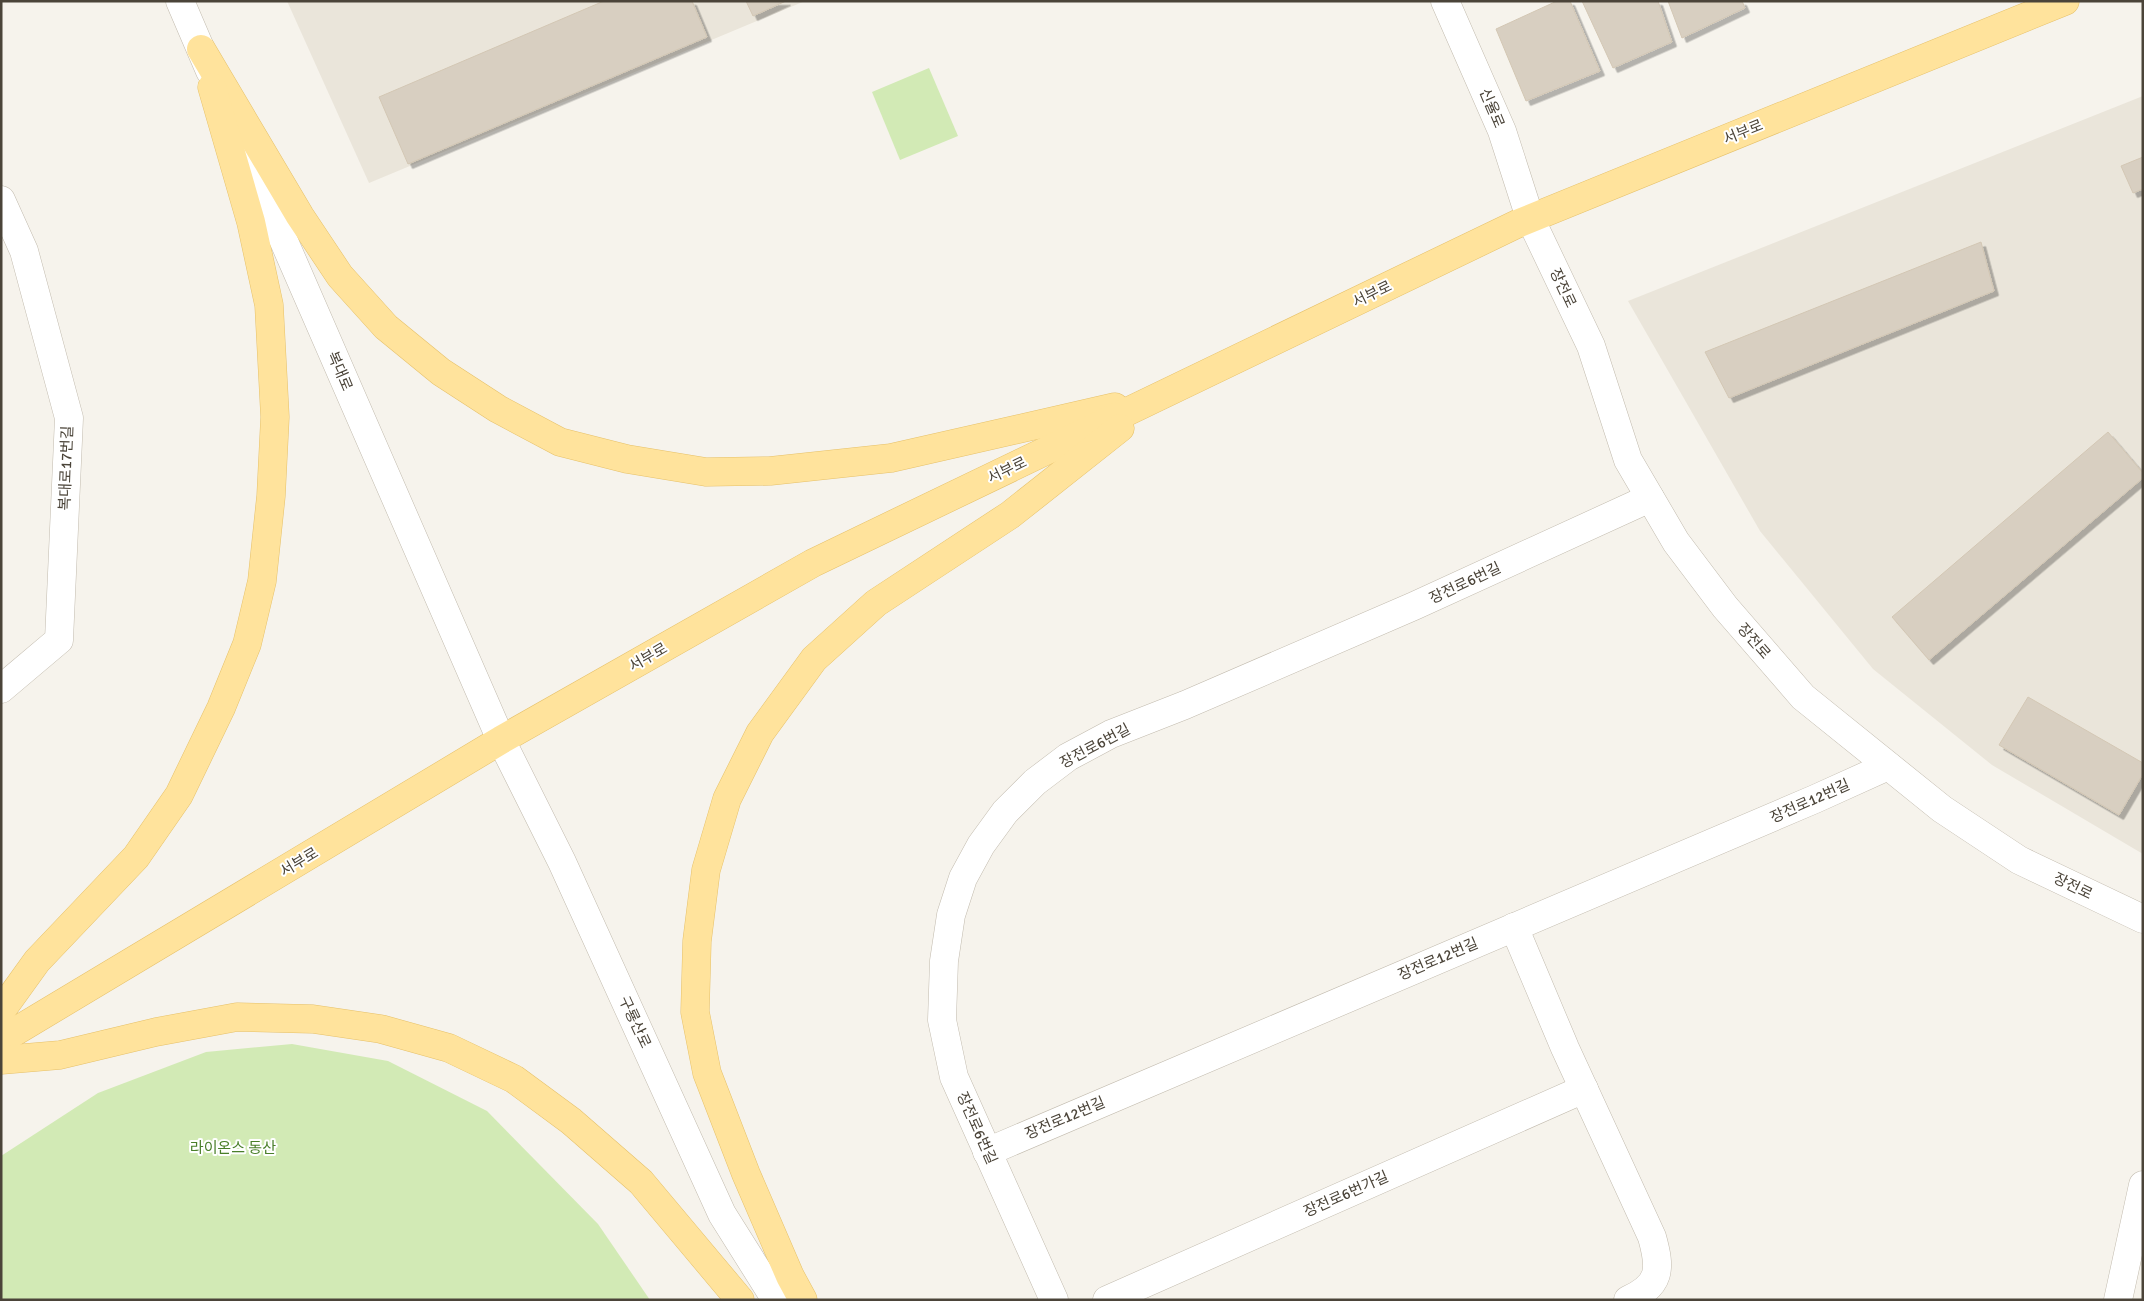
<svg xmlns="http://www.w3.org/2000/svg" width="2144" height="1301" viewBox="0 0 2144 1301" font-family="Signika,'Noto Sans KR',sans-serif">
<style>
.residential{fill:#eae5da}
.green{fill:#d2eab5}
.building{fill:#d8cfc1;stroke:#d3c7b4;filter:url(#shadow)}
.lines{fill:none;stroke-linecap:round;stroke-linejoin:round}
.minor-casing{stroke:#c2bbae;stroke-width:29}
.major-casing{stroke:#e6c16a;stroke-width:29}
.minor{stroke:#fff;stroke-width:28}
.major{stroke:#ffe39c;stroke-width:28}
.labels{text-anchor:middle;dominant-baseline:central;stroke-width:4;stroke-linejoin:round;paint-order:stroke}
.street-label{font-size:15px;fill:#4b4439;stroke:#fff}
.park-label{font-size:15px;fill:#4a7f2a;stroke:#fff}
</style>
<defs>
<filter id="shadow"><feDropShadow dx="4.5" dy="4.5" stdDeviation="0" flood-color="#0004"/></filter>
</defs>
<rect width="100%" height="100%" fill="#f6f3ec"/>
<g class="residential">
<polygon points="287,1 805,1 369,183"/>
<polygon points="2143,96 2143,854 1992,765 1873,669 1760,531 1628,301"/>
</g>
<g class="green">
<polygon points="929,68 958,136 900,160 872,92"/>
<polygon points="292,1044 388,1061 487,1111 598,1224 650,1300 1,1300 1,1156 98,1093 206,1052"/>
</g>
<g class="building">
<polygon points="604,1 692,1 707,37 408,164 379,97"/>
<polygon points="746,1 786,1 753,16"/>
<polygon points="1557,1 1570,1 1600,71 1526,101 1496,29"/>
<polygon points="1582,1 1658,1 1672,42 1613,68"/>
<polygon points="1668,1 1742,1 1745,8 1682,38"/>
<polygon points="2143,157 2143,189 2133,193 2121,166"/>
<polygon points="1981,242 1994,291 1729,398 1705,352"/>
<polygon points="2108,432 2143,473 2143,478 1929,660 1892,617"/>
<polygon points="2028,697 2143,763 2143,774 2119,815 1999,745"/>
</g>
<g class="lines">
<defs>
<g id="minor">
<polyline points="180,1 210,71"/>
<polyline points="1445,1 1502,131 1530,218 1591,346 1628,460 1676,542 1725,607 1803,697 1942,809 2019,860 2143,919"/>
<polyline points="229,115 501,740 562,862 722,1214 776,1300"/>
<polyline points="1,200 24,251 69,418 59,640 1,689"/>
<path d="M1514 927 1565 1048 1652 1237C1661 1269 1661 1285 1628 1300"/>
<polyline points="987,1152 1815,799 1888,766"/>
<polyline points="1054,1300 954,1077 942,1020 944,961 951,915 963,878 981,845 1005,812 1035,782 1068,757 1111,734 1185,705 1414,606 1650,498"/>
<polyline points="1107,1300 1584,1089"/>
<polyline points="2118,1300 2143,1185"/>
</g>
<g id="major">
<polyline points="201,49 300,216 340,276 386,327 441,372 498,409 560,442 627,459 706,472 770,471 891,458 1115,407"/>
<polyline points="1,1011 37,961 136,857 179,795 221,708 247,644 262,581 271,496 275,417 269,305 251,222 212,87"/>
<polyline points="1,1040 501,740 813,563 1517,224 2065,1"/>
<polyline points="1,1060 60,1055 156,1032 237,1017 313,1019 381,1029 449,1048 514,1079 571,1121 641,1182 740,1300"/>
<polyline points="803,1300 790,1276 746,1174 707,1073 695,1012 697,941 706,870 727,799 760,733 814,659 876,603 1010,515 1120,428"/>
</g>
</defs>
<use href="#minor" class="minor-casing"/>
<use href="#major" class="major-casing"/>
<use href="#minor" class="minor"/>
<use href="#major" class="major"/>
</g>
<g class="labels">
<g class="street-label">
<text transform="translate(1492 108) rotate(67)">신율로</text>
<text transform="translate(1743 132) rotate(-22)">서부로</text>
<text transform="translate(1563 288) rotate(65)">장전로</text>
<text transform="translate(1372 294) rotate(-26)">서부로</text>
<text transform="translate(340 371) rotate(67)">복대로</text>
<text transform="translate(66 468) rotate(-88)">복대로17번길</text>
<text transform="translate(1007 470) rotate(-26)">서부로</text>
<text transform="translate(1465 583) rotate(-25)">장전로6번길</text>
<text transform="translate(1754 641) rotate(49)">장전로</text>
<text transform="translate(648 657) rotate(-30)">서부로</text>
<text transform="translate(1095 746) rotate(-28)">장전로6번길</text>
<text transform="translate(1810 801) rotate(-24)">장전로12번길</text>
<text transform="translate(299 862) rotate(-31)">서부로</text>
<text transform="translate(2073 886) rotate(26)">장전로</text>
<text transform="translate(1438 959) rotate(-23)">장전로12번길</text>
<text transform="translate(635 1022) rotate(65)">구룡산로</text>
<text transform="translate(1065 1118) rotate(-23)">장전로12번길</text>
<text transform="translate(977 1128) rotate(66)">장전로6번길</text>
<text transform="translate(1346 1194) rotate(-24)">장전로6번가길</text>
</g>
<g class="park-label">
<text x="233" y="1148">라이온스 동산</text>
</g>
</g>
<rect width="2144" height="1301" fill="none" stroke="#4b4439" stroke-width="5"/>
</svg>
